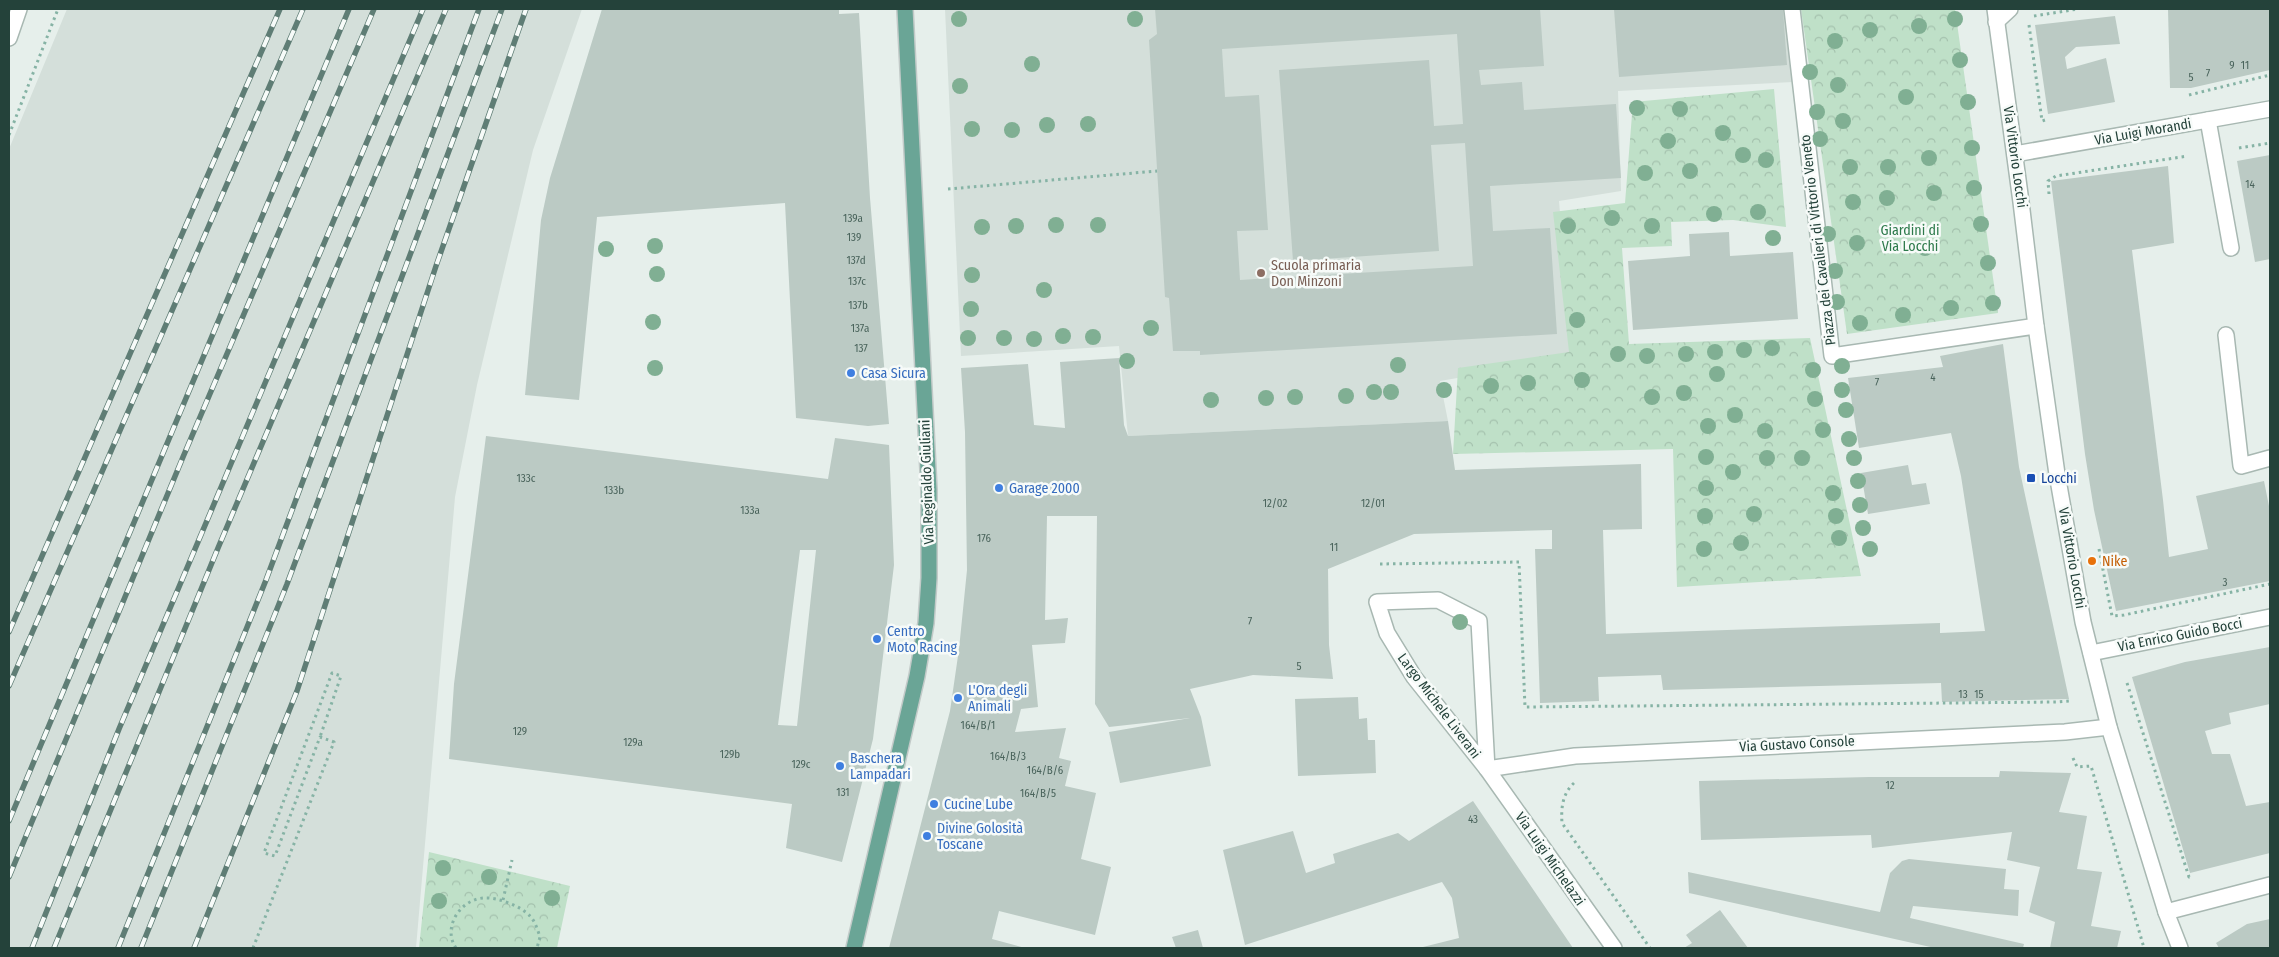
<svg xmlns="http://www.w3.org/2000/svg" width="2279" height="957" viewBox="0 0 2279 957" font-family="'Fira Sans Condensed',sans-serif">
<style>
.built{fill:#d4dfda}
.forest{fill:url(#forest-crowns)}
.building{fill:#bbcac4;fill-rule:evenodd}
.lines{fill:none;stroke-linecap:round;stroke-linejoin:round}
.minor-casing{stroke:#a8b8b2;stroke-width:18}
.major-casing{stroke:#c2cac8;stroke-width:18}
.path{stroke:#86b3a5;stroke-width:3;stroke-dasharray:2.5 4;stroke-linecap:butt}
.minor{stroke:#fff;stroke-width:15}
.major{stroke:#6aa596;stroke-width:15}
.rail-casing{stroke:#5f7d75;stroke-width:5.5}
.rail{stroke:#f7fbf9;stroke-width:4;stroke-dasharray:11;stroke-linecap:butt}
.tree{fill:#80af93}
.education-dot{fill:#8d6e63;stroke:#f7fbf9;stroke-width:2}
.shop-dot{fill:#3f7fe0;stroke:#f7fbf9;stroke-width:2}
.transit-dot{fill:#1a4fb4;stroke:#f7fbf9;stroke-width:2}
.food-dot{fill:#e8710a;stroke:#f7fbf9;stroke-width:2}
.labels{text-anchor:middle;dominant-baseline:central;stroke-width:5;stroke-linejoin:round;paint-order:stroke}
.number-label{font-size:11px;fill:#4a645c}
.street-label{font-size:14px;fill:#24423a;stroke:#f7fbf9}
.park-label{font-size:14px;fill:#2d7a4b;stroke:#f7fbf9}
.education-label{font-size:14px;fill:#785e54;stroke:#f7fbf9;text-anchor:start}
.shop-label{font-size:14px;fill:#366cbe;stroke:#f7fbf9;text-anchor:start}
.transit-label{font-size:14px;fill:#164399;stroke:#f7fbf9;text-anchor:start}
.food-label{font-size:14px;fill:#c56008;stroke:#f7fbf9;text-anchor:start}
</style>
<defs>
<pattern id="forest-crowns" width="20" height="18" patternUnits="userSpaceOnUse" patternTransform="scale(1.25)"><rect width="20" height="18" fill="#bfe0c8"/><path d="M2 6a3 3 0 1 1 6 0M12 15a3 3 0 1 1 6 0" fill="none" stroke="#a4c1ad"/></pattern>
</defs>
<rect width="100%" height="100%" fill="#e6efeb"/>
<g class="built">
<polygon points="67,9 582,9 533,150 477,385 455,497 416,948 9,948 9,149"/>
<polygon points="945,9 1787,9 1793,82 1618,91 1621,191 1559,201 1572,358 1440,381 1448,421 1128,436 1119,346 961,356"/>
</g>
<g class="forest">
<polygon points="1801,9 1955,9 1998,313 1847,334"/>
<polygon points="1774,89 1786,227 1733,220 1671,222 1672,246 1622,248 1629,344 1810,338 1861,576 1677,587 1673,449 1453,454 1458,368 1569,352 1553,212 1625,203 1633,102"/>
<polygon points="429,852 570,886 557,948 419,948"/>
</g>
<g class="building">
<polygon points="602,9 839,9 839,14 859,13 870,198 889,424 868,426 796,418 785,203 597,217 579,400 525,395 541,220 550,178"/>
<path d="M1155 9H1540L1544 66 1479 70 1481 85 1522 82 1524 110 1616 104 1621 178 1490 186 1493 231 1550 228 1557 334 1200 355V351H1173L1169 298 1165 297 1149 40 1157 34ZM1457 34 1463 124 1434 126 1429 60 1279 70 1293 261 1439 251 1431 145 1465 143 1473 266 1240 280 1237 231 1268 230 1259 95 1225 97 1222 49Z"/>
<polygon points="1614,9 1783,9 1787,65 1619,77"/>
<polygon points="2168,9 2270,9 2270,70 2191,88 2170,88"/>
<polygon points="2115,16 2120,44 2076,47 2065,57 2067,69 2106,58 2115,102 2048,114 2035,25"/>
<polygon points="2270,155 2270,259 2255,262 2237,161"/>
<polygon points="2168,166 2174,243 2132,250 2163,500 2169,557 2208,549 2196,496 2264,481 2270,511 2270,581 2116,611 2094,510 2085,454 2051,181"/>
<polygon points="1729,232 1730,256 1793,252 1798,319 1633,330 1628,261 1690,256 1689,234"/>
<polygon points="2003,344 2019,467 2069,699 1942,702 1941,683 1663,690 1661,675 1598,677 1599,701 1540,703 1535,549 1552,549 1552,530 1414,534 1328,569 1329,645 1333,679 1253,675 1190,689 1201,717 1211,766 1120,783 1109,732 1190,718 1109,727 1095,704 1097,516 1047,516 1045,620 1068,618 1065,643 1032,645 1038,707 1021,709 1015,732 1066,728 1059,758 1071,761 1065,786 1096,793 1081,859 1111,867 1095,935 999,911 992,939 1025,948 889,948 950,711 959,649 967,570 965,432 961,368 1028,364 1034,425 1065,428 1060,362 1119,358 1124,425 1128,436 1448,421 1455,470 1641,464 1642,529 1603,530 1606,634 1940,623 1940,633 1985,631 1961,476 1951,433 1859,448 1848,378 1943,367 1940,356"/>
<path d="M486 436 828 479 835 438 889 445 894 565 873 739 842 862 786 848 792 804 449 759 454 684ZM800 550H816L797 726 778 725Z"/>
<polygon points="1908,465 1912,485 1926,483 1930,504 1868,514 1861,473"/>
<polygon points="2270,647 2270,704 2229,713 2231,724 2205,731 2212,754 2230,754 2246,806 2270,802 2270,853 2190,873 2132,677 2185,662"/>
<polygon points="1358,697 1359,719 1367,718 1368,740 1375,740 1376,773 1298,776 1295,699"/>
<polygon points="2000,771 2071,773 2059,812 2087,816 2077,869 2102,872 2091,926 2121,931 2117,948 2050,948 2055,922 2029,912 2040,867 2007,860 2012,832 1872,848 1871,835 1701,840 1699,781 1869,777 1999,777"/>
<polygon points="1473,801 1573,948 1419,948 1459,938 1452,898 1442,882 1245,945 1223,850 1293,831 1306,873 1335,863 1333,854 1398,833 1409,841"/>
<polygon points="1909,859 2006,869 2004,889 2019,890 2018,916 1913,906 1910,918 2024,944 2023,948 1935,948 1689,893 1688,872 1880,912 1890,873 1902,861"/>
<polygon points="1720,910 1748,948 1684,948 1692,943 1686,935"/>
<polygon points="2270,919 2270,948 2219,948 2216,943 2247,924"/>
<polygon points="1198,930 1203,948 1176,948 1172,937"/>
</g>
<g class="lines">
<defs>
<g id="minor">
<polyline points="1792,9 1832,356 2036,326"/>
<polyline points="1995,9 2021,202 2036,326 2057,474 2083,622 2109,727 2166,912 2180,948"/>
<polyline points="1996,22 2010,9"/>
<polyline points="9,38 19,9"/>
<polyline points="2208,120 2231,248"/>
<polyline points="2015,154 2270,109"/>
<polyline points="2226,335 2241,466 2270,458"/>
<polyline points="2091,653 2270,617"/>
<polyline points="1487,769 1479,621 1438,600 1377,602 1387,633 1414,677 1487,769 1614,948"/>
<polyline points="1487,769 1575,756 2065,732 2109,727"/>
<polyline points="2166,912 2270,885"/>
</g>
<polyline id="major" points="854,948 917,676 926,623 929,578 929,490 905,9"/>
</defs>
<use href="#minor" class="minor-casing"/>
<use href="#major" class="major-casing"/>
<g class="path">
<polyline points="2034,16 2078,9"/>
<polyline points="2029,25 2042,121 2045,120"/>
<polyline points="2189,95 2270,75"/>
<polyline points="9,135 58,9"/>
<polyline points="2239,148 2270,143"/>
<polyline points="948,189 1157,171"/>
<polyline points="2049,194 2048,181 2056,176 2188,156"/>
<polyline points="2099,549 2112,616 2124,615 2270,584"/>
<polyline points="1380,564 1519,562 1525,707 2056,702 2070,701"/>
<polyline points="2127,683 2189,877 2191,876"/>
<polyline points="2073,758 2077,767 2091,766 2144,948"/>
<path d="M1574 783C1562 794 1561 809 1562 823L1650 948"/>
<polyline points="503,900 512,860"/>
<polyline points="253,948 334,742 320,737 275,856 264,853 332,673 341,676 320,737"/>
<path d="M456 948C442 928 460 899 484 898 497 897 521 906 530 916 535 921 538 931 540 937L537 948"/>
</g>
<use href="#minor" class="minor"/>
<use href="#major" class="major"/>
<defs>
<g id="rail">
<polyline points="9,632 280,9"/>
<polyline points="9,686 303,9"/>
<polyline points="9,821 349,9"/>
<polyline points="9,877 183,457 374,9"/>
<polyline points="32,948 119,729 423,9"/>
<polyline points="54,948 218,548 446,9"/>
<polyline points="118,948 266,580 479,9"/>
<polyline points="141,948 287,584 502,9"/>
<polyline points="194,948 297,691 436,266 526,9"/>
</g>
</defs>
<use href="#rail" class="rail-casing"/>
<use href="#rail" class="rail"/>
</g>
<g class="tree">
<circle cx="959" cy="19" r="8"/>
<circle cx="1135" cy="19" r="8"/>
<circle cx="1955" cy="19" r="8"/>
<circle cx="1919" cy="26" r="8"/>
<circle cx="1870" cy="30" r="8"/>
<circle cx="1835" cy="41" r="8"/>
<circle cx="1960" cy="60" r="8"/>
<circle cx="1032" cy="64" r="8"/>
<circle cx="1810" cy="72" r="8"/>
<circle cx="1838" cy="85" r="8"/>
<circle cx="960" cy="86" r="8"/>
<circle cx="1906" cy="97" r="8"/>
<circle cx="1968" cy="102" r="8"/>
<circle cx="1637" cy="108" r="8"/>
<circle cx="1680" cy="109" r="8"/>
<circle cx="1817" cy="112" r="8"/>
<circle cx="1843" cy="121" r="8"/>
<circle cx="1088" cy="124" r="8"/>
<circle cx="1047" cy="125" r="8"/>
<circle cx="972" cy="129" r="8"/>
<circle cx="1012" cy="130" r="8"/>
<circle cx="1723" cy="133" r="8"/>
<circle cx="1820" cy="139" r="8"/>
<circle cx="1668" cy="141" r="8"/>
<circle cx="1972" cy="148" r="8"/>
<circle cx="1743" cy="155" r="8"/>
<circle cx="1929" cy="158" r="8"/>
<circle cx="1766" cy="160" r="8"/>
<circle cx="1850" cy="167" r="8"/>
<circle cx="1888" cy="167" r="8"/>
<circle cx="1690" cy="171" r="8"/>
<circle cx="1645" cy="173" r="8"/>
<circle cx="1974" cy="188" r="8"/>
<circle cx="1934" cy="193" r="8"/>
<circle cx="1887" cy="198" r="8"/>
<circle cx="1853" cy="202" r="8"/>
<circle cx="1758" cy="212" r="8"/>
<circle cx="1714" cy="214" r="8"/>
<circle cx="1612" cy="218" r="8"/>
<circle cx="1981" cy="224" r="8"/>
<circle cx="1056" cy="225" r="8"/>
<circle cx="1098" cy="225" r="8"/>
<circle cx="1016" cy="226" r="8"/>
<circle cx="1568" cy="226" r="8"/>
<circle cx="1652" cy="226" r="8"/>
<circle cx="982" cy="227" r="8"/>
<circle cx="1828" cy="234" r="8"/>
<circle cx="1773" cy="238" r="8"/>
<circle cx="1857" cy="243" r="8"/>
<circle cx="655" cy="246" r="8"/>
<circle cx="1925" cy="248" r="8"/>
<circle cx="606" cy="249" r="8"/>
<circle cx="1988" cy="263" r="8"/>
<circle cx="1835" cy="271" r="8"/>
<circle cx="657" cy="274" r="8"/>
<circle cx="972" cy="275" r="8"/>
<circle cx="1044" cy="290" r="8"/>
<circle cx="1837" cy="302" r="8"/>
<circle cx="1993" cy="303" r="8"/>
<circle cx="1951" cy="308" r="8"/>
<circle cx="971" cy="309" r="8"/>
<circle cx="1903" cy="315" r="8"/>
<circle cx="1577" cy="320" r="8"/>
<circle cx="653" cy="322" r="8"/>
<circle cx="1860" cy="323" r="8"/>
<circle cx="1151" cy="328" r="8"/>
<circle cx="1063" cy="336" r="8"/>
<circle cx="1093" cy="337" r="8"/>
<circle cx="968" cy="338" r="8"/>
<circle cx="1004" cy="338" r="8"/>
<circle cx="1034" cy="339" r="8"/>
<circle cx="1772" cy="348" r="8"/>
<circle cx="1744" cy="350" r="8"/>
<circle cx="1715" cy="352" r="8"/>
<circle cx="1618" cy="354" r="8"/>
<circle cx="1686" cy="354" r="8"/>
<circle cx="1647" cy="356" r="8"/>
<circle cx="1127" cy="361" r="8"/>
<circle cx="1398" cy="365" r="8"/>
<circle cx="1842" cy="366" r="8"/>
<circle cx="655" cy="368" r="8"/>
<circle cx="1813" cy="370" r="8"/>
<circle cx="1717" cy="374" r="8"/>
<circle cx="1582" cy="380" r="8"/>
<circle cx="1528" cy="383" r="8"/>
<circle cx="1491" cy="386" r="8"/>
<circle cx="1444" cy="390" r="8"/>
<circle cx="1842" cy="390" r="8"/>
<circle cx="1374" cy="392" r="8"/>
<circle cx="1391" cy="392" r="8"/>
<circle cx="1684" cy="393" r="8"/>
<circle cx="1346" cy="396" r="8"/>
<circle cx="1295" cy="397" r="8"/>
<circle cx="1652" cy="397" r="8"/>
<circle cx="1266" cy="398" r="8"/>
<circle cx="1815" cy="399" r="8"/>
<circle cx="1211" cy="400" r="8"/>
<circle cx="1846" cy="410" r="8"/>
<circle cx="1735" cy="415" r="8"/>
<circle cx="1708" cy="426" r="8"/>
<circle cx="1823" cy="430" r="8"/>
<circle cx="1765" cy="431" r="8"/>
<circle cx="1849" cy="439" r="8"/>
<circle cx="1706" cy="457" r="8"/>
<circle cx="1767" cy="458" r="8"/>
<circle cx="1802" cy="458" r="8"/>
<circle cx="1854" cy="458" r="8"/>
<circle cx="1733" cy="472" r="8"/>
<circle cx="1858" cy="481" r="8"/>
<circle cx="1706" cy="488" r="8"/>
<circle cx="1833" cy="493" r="8"/>
<circle cx="1860" cy="505" r="8"/>
<circle cx="1754" cy="514" r="8"/>
<circle cx="1705" cy="516" r="8"/>
<circle cx="1836" cy="516" r="8"/>
<circle cx="1863" cy="528" r="8"/>
<circle cx="1839" cy="538" r="8"/>
<circle cx="1741" cy="543" r="8"/>
<circle cx="1704" cy="549" r="8"/>
<circle cx="1870" cy="549" r="8"/>
<circle cx="1460" cy="622" r="8"/>
<circle cx="443" cy="868" r="8"/>
<circle cx="489" cy="877" r="8"/>
<circle cx="552" cy="898" r="8"/>
<circle cx="439" cy="901" r="8"/>
</g>
<circle class="education-dot" cx="1261" cy="273" r="5"/>
<g class="shop-dot">
<circle cx="851" cy="373" r="5"/>
<circle cx="999" cy="488" r="5"/>
<circle cx="877" cy="639" r="5"/>
<circle cx="958" cy="698" r="5"/>
<circle cx="840" cy="766" r="5"/>
<circle cx="934" cy="804" r="5"/>
<circle cx="927" cy="836" r="5"/>
</g>
<rect class="transit-dot" x="2026" y="473" width="10" height="10" rx="2.5"/>
<circle class="food-dot" cx="2092" cy="561" r="5"/>
<g class="labels">
<g class="number-label">
<text x="2232" y="65">9</text>
<text x="2245" y="65">11</text>
<text x="2208" y="73">7</text>
<text x="2191" y="77">5</text>
<text x="2250" y="184">14</text>
<text x="853" y="218">139a</text>
<text x="854" y="237">139</text>
<text x="856" y="260">137d</text>
<text x="857" y="281">137c</text>
<text x="858" y="305">137b</text>
<text x="860" y="328">137a</text>
<text x="861" y="348">137</text>
<text x="1933" y="377">4</text>
<text x="1877" y="382">7</text>
<text x="526" y="478">133c</text>
<text x="614" y="490">133b</text>
<text x="1275" y="503">12/02</text>
<text x="1373" y="503">12/01</text>
<text x="750" y="510">133a</text>
<text x="984" y="538">176</text>
<text x="1334" y="547">11</text>
<text x="2225" y="582">3</text>
<text x="1250" y="621">7</text>
<text x="1299" y="666">5</text>
<text x="1963" y="694">13</text>
<text x="1979" y="694">15</text>
<text x="978" y="725">164/B/1</text>
<text x="520" y="731">129</text>
<text x="633" y="742">129a</text>
<text x="730" y="754">129b</text>
<text x="1008" y="756">164/B/3</text>
<text x="801" y="764">129c</text>
<text x="1045" y="770">164/B/6</text>
<text x="1890" y="785">12</text>
<text x="843" y="792">131</text>
<text x="1038" y="793">164/B/5</text>
<text x="1473" y="819">43</text>
</g>
<g class="street-label">
<text transform="translate(2143 132) rotate(-10)">Via Luigi Morandi</text>
<text transform="translate(2015 157) rotate(82)">Via Vittorio Locchi</text>
<text transform="translate(1818 240) rotate(-97)">Piazza dei Cavalieri di Vittorio Veneto</text>
<text transform="translate(927 482) rotate(-92)">Via Reginaldo Giuliani</text>
<text transform="translate(2072 558) rotate(80)">Via Vittorio Locchi</text>
<text transform="translate(2180 635) rotate(-11)">Via Enrico Guido Bocci</text>
<text transform="translate(1439 706) rotate(53)">Largo Michele Liverani</text>
<text transform="translate(1797 744) rotate(-3)">Via Gustavo Console</text>
<text transform="translate(1550 859) rotate(55)">Via Luigi Michelazzi</text>
</g>
<g class="park-label">
<text x="1910" y="230">Giardini di<tspan x="1910" dy="16">Via Locchi</tspan></text>
</g>
<g class="education-label">
<text x="1271" y="265">Scuola primaria<tspan x="1271" dy="16">Don Minzoni</tspan></text>
</g>
<g class="shop-label">
<text x="861" y="373">Casa Sicura</text>
<text x="1009" y="488">Garage 2000</text>
<text x="887" y="631">Centro<tspan x="887" dy="16">Moto Racing</tspan></text>
<text x="968" y="690">L'Ora degli<tspan x="968" dy="16">Animali</tspan></text>
<text x="850" y="758">Baschera<tspan x="850" dy="16">Lampadari</tspan></text>
<text x="944" y="804">Cucine Lube</text>
<text x="937" y="828">Divine Golosità<tspan x="937" dy="16">Toscane</tspan></text>
</g>
<g class="transit-label">
<text x="2041" y="478">Locchi</text>
</g>
<g class="food-label">
<text x="2102" y="561">Nike</text>
</g>
</g>
<rect width="2279" height="957" fill="none" stroke="#24423a" stroke-width="20"/>
</svg>
